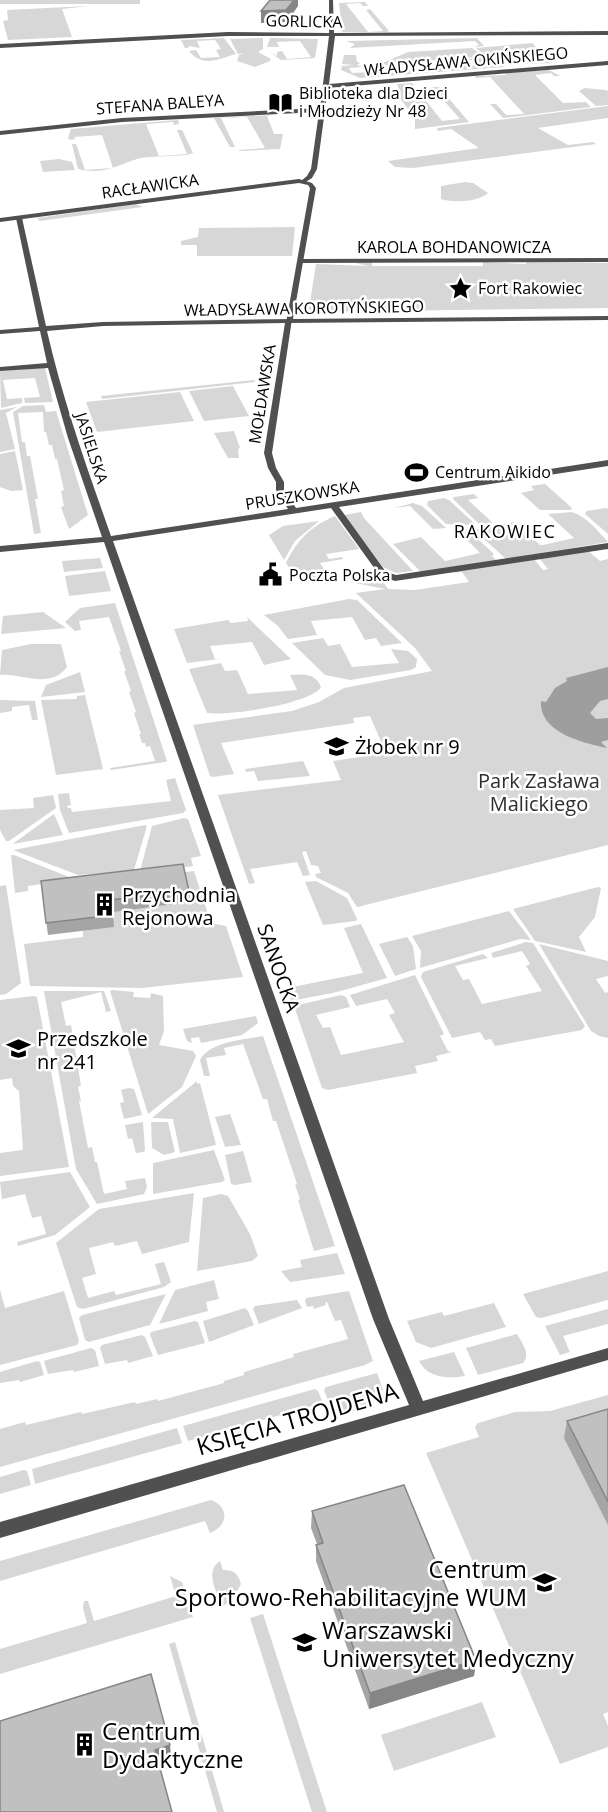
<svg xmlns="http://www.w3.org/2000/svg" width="608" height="1812" viewBox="0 0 608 1812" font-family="'Open Sans',sans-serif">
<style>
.green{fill:#d7d7d7}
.water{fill:#9e9e9e}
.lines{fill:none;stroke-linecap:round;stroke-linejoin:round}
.minor{fill:#505050;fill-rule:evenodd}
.tertiary{fill:#505050;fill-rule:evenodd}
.wall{fill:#a5a5a5}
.shaded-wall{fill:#868686}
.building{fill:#c0c0c0;stroke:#868686;stroke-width:1.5}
.labels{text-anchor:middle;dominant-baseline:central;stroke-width:5;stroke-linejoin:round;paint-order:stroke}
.far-street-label{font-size:16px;fill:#000;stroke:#fff}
.far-poi-label{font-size:16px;fill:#000;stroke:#fff;text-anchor:start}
.far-quarter-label{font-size:18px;letter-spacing:1.5px;fill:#000;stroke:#fff}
.poi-label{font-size:20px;fill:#000;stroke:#fff;text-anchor:start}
.park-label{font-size:20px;fill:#2e2e2e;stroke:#fff}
.street-label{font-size:20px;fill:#000;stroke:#fff}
.near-street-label{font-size:24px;fill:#000;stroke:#fff}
.near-poi-label{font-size:24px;fill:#000;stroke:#fff;text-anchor:start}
</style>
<rect width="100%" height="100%" fill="#fff"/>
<g class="green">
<rect x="0" y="0" width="140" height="4"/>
<polygon points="365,2 368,6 363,6 360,3 346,4 368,32 383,31 366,10 370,9 389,31 387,32 342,32 339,3"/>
<polygon points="88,6 62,9 72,37 8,40 3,21 8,20 7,10"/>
<path d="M224 38 236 54C218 59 203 68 189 51L196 50 201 58 220 57 216 50 221 49 215 40 197 41 200 48 189 46 188 48H185L181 40Z"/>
<polygon points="263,38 263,49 258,52 271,59 270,61 255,67 237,61 239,55 244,53 238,54 230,39"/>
<polygon points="270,38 318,39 315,58 281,60 270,52 277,56 277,52 282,51 287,59 311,57 300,41 277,42 279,47 267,47"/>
<polygon points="477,38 484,46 473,47 479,45 475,41 350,48 355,44 346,41"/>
<path d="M532 43 552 63 516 64 513 61C497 62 487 57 476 48Z"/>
<polygon points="472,48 483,56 452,60 455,62 441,63 440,60 421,61 424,64 410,64 410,62 406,62 408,64 394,64 401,62 390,63 393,65 378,65 408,52"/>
<path d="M344 55H356L357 62 360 63 357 65 362 67 349 68 352 73 481 65 477 60H463C477 57 494 55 504 67L360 78 341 70 342 66 354 65 342 64Z"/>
<polygon points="549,70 560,76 554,76 551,73 535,75 563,103 586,102 591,107 503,118 490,104 496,104 506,115 524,114 490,77 473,78 476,78 475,76 506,75 504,73"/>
<polygon points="412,83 442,121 460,119 432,87 439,87 469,122 415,129 415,118 398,96 393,96 393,90 387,89 385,85 388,85 392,89 399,89 397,84"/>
<polygon points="585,88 606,90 608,91 608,105 596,106 579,91"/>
<polygon points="608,106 608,118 538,128 568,145 593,142 596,144 413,168 395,167 388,161 479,148 451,129 438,131 437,128"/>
<polygon points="273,115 267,116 274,134 283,134 280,149 242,151 237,150 265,148 247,117 221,118 235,147 230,147 214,118"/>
<path d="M178 120 179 124 174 125 173 122 146 124 159 156 187 154 177 130H182L193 153 187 155C174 156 161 156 149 157 127 158 109 177 78 169L72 144H76L85 170 113 168 102 135 74 137 75 139 70 140 68 138 71 129Z"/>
<polygon points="59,159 72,162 75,170 43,172 40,161"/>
<path d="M465 182 473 183 488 193C478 202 454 203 441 199V186Z"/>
<polygon points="136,204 143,207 40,221 37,218"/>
<polygon points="295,227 292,256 197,256 197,245 181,245 181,241 198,237 199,228"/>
<polygon points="351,262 372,262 372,266 483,266 483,262 526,264 526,262 608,263 608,308 311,312 309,309 316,264 368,266"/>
<polygon points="41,368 45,368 53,402 25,403 24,398 40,397 35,378 3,380 7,399 22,398 22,403 1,408 0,371"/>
<polygon points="254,380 255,382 102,399 101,396"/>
<polygon points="233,386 249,416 204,421 189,391"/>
<polygon points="180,392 194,421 97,432 86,402"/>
<polygon points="44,405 46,412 56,411 88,515 69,529 61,507 64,506 61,491 64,490 57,459 55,459 52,445 49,445 46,432 44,432 43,412 18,413 22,442 25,442 27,456 30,456 38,499 35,499 41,533 34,534 13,412 23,406"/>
<polygon points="17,407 6,413 15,449 0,452 0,410"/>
<polygon points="234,431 240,448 238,449 239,458 228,458 214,433"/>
<polygon points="15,451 23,490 11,491 0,487 0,454"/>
<polygon points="545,484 572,508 571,510 540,510 521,493 534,490 531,486"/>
<polygon points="474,494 478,498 468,500 493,523 479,524 453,499 454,497"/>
<polygon points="444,498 449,500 474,523 470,525 446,524 427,505 428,501"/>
<polygon points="413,503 422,506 446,528 433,529 410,506 394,508"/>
<polygon points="606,508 608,509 608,534 585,514 587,511"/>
<polygon points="361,512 364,518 413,571 396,573 383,567 344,515"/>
<path d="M572 512C587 517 598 531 608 542L506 559 474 530 514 522 540 545H543L574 538 548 514Z"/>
<path d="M335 516 359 549 326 554 329 559 342 557 343 559 320 563 328 575 322 576 323 579 295 577 286 563C298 539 310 527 335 516Z"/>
<polygon points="319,521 295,541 284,560 269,535 283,526"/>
<polygon points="461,528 468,530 494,554 492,556 496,560 421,572 393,544 421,537 445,561 480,553 456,529"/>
<polygon points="588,551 600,561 608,559 608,845 357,907 348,893 316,877 315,874 321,873 318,866 311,865 306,851 302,852 310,875 303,876 297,862 250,869 255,883 249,884 218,795 341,780 333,761 386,753 370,716 353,718 354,723 221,743 234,774 213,777 210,776 193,725 292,711 319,702 344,688 432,671 415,648 356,593 385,589 350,582 380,577 388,589 415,590 469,582 462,572 452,573 457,571 534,559 543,570 548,569 539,558"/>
<polygon points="100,558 103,568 64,572 62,561"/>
<polygon points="105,571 111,591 69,596 65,576"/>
<polygon points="349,599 357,600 402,643 381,646 376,638 365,640 352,617 311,621 317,635 288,639 278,626 264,615"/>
<polygon points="115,603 167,761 165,762 111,770 110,768 155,761 150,746 146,747 145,743 142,743 139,734 141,734 134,713 136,712 129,692 131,691 124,671 126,671 119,651 121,651 109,617 79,621 81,630 75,631 65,622 80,608"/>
<polygon points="43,612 66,628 1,634 3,616"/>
<polygon points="247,617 291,659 264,665 252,642 210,646 215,659 219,659 187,663 174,629 228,620 231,623 248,621"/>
<polygon points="323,638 328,646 340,644 352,667 399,663 391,649 408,651 417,659 416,667 411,670 350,680 325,675 292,643"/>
<path d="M31 644H61L67 667C49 690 23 673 0 675L2 650Z"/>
<path d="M221 663 225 671 237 670 248 694 297 690 290 675C303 674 316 673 321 687 311 704 228 716 207 713L189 669Z"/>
<polygon points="80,672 85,692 41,697 46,685"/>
<polygon points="85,695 103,769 56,775 41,700 77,699 77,696"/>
<polygon points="0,700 35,701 38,720 32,720 29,705 12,707 12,711 0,713"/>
<polygon points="303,761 310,776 258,781 254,771 246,772 245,769"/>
<polygon points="175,778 186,810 183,813 69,833 60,810 58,794 69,793 71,805 67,806 68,808 71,808 72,812 171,801 166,780"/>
<polygon points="53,795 56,808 9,841 6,841 0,830 0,810 34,808 33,798"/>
<polygon points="54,814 63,835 13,844 14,843"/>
<polygon points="184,818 188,819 201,856 191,858 193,866 143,873 140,871 152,826"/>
<polygon points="145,825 147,826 133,873 92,877 92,874 78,875 13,850"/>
<polygon points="11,855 14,855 74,879 28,886 28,891 15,893"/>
<polygon points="194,871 211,923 226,926 243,977 142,988 30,986 24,944 83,937 83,930 111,911 190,902 152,876"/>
<polygon points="316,881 347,898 357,919 356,921 323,925 305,882"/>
<polygon points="6,885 21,983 6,994 0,995 0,886"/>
<polygon points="598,887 601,888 595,917 579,937 586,952 535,941 513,909"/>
<polygon points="509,911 531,940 520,939 420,968 421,951 412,936"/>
<polygon points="361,924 387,978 337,992 291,1001 287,988 363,973 344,928"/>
<polygon points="407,937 413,946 416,969 395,976 379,944"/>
<polygon points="526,942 533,943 585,1026 582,1030 495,1046 491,1039 485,1040 480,1032 452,1038 421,977 423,972 483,954 488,958 455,966 463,980 469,979 482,1004 542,991 526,966 530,964 522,951 493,958 491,953"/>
<polygon points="539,944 608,961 608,976 596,979 605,993 608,992 608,1038 599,1036 591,1031"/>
<polygon points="415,975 444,1034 440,1036 448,1051 452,1052 436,1056 438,1061 415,1066 417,1073 328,1090 322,1088 294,1006 341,995 346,997 350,1007 316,1015 323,1028 330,1027 341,1055 404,1042 389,1015 395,1013 387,999 356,1006 350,995"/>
<polygon points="112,990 134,992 133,997 150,998 151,993 163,996 164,1031 159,1045 193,1051 196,1056 182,1087 148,1114 110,991"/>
<polygon points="44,991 104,991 111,1011 106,1012 101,992 61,1002 66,1026 71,1025 81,1086 78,1087 81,1101 79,1101 88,1148 92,1147 95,1162 97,1162 104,1194 127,1189 125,1181 145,1178 147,1187 144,1194 97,1204 76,1169"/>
<polygon points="34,996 37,997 69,1167 0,1176 0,1153 23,1150 19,1091 13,1086 12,1078 0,1080 0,1000"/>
<polygon points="256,1016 258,1023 242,1035 201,1043 199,1037 191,1038 192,1043 187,1041 183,1029"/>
<path d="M263 1036 335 1246 314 1251 298 1200 300 1199 295 1185 297 1184 276 1121H273L267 1099H263L243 1044 224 1048 226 1055 206 1058 210 1076H204L200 1060C210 1041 244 1040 263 1036Z"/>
<polygon points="197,1081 197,1084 200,1083 216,1145 180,1153 173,1119 152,1118"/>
<polygon points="129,1088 134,1089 142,1115 124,1119 120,1103 124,1102 121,1090"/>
<polygon points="230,1114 241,1145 225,1147 215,1117"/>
<polygon points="143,1122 145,1150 144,1152 136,1153 132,1138 128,1139 125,1125"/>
<polygon points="151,1122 168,1122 175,1152 164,1155 152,1148"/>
<polygon points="214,1150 225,1180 222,1182 153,1194 153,1163"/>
<polygon points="243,1151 252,1182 235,1185 231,1184 225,1155"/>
<polygon points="70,1172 90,1207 55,1235 18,1246 17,1242 46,1234 41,1216 32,1218 25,1194 2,1199 0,1182"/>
<polygon points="194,1193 189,1242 142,1254 137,1241 115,1246 113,1242 89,1248 96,1274 82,1278 88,1298 114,1291 116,1295 161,1284 155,1264 164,1262 171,1282 164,1287 83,1309 77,1307 56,1243 99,1209"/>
<polygon points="221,1194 228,1196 250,1234 258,1256 252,1261 197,1271 203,1198"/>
<polygon points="337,1253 345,1274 290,1282 281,1271 302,1267 300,1260"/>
<polygon points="608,1271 608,1300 541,1318 536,1317 523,1294"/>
<polygon points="214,1280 219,1299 206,1302 208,1311 159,1324 175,1290"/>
<polygon points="0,1290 5,1308 64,1291 79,1341 77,1345 0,1365"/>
<polygon points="349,1291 373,1361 365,1365 0,1467 0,1429 25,1422 26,1425 81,1412 82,1414 135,1402 136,1404 157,1399 158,1401 224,1383 224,1381 244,1375 244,1372 294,1357 293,1354 348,1339 341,1320 335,1321 327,1302 325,1303 326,1305 314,1309 313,1306 307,1307 305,1301 306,1298"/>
<polygon points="166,1294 150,1325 89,1342 85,1340 79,1318 82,1315"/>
<polygon points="297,1300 302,1308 259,1324 253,1309 255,1306"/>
<polygon points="494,1303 506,1327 431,1348 416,1342 407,1321 442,1312 444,1316"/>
<polygon points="245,1308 248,1311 254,1325 209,1342 203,1321"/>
<polygon points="608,1309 608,1324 563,1336 570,1352 560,1355 545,1326"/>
<polygon points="195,1321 198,1322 205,1343 158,1355 150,1335 151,1332"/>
<path d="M517 1334C522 1343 531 1354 523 1363L478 1375 466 1348Z"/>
<polygon points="142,1335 145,1337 153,1356 128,1363 127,1360 105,1364 100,1348 102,1345"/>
<polygon points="91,1348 95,1350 99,1366 74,1372 73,1370 48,1374 44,1361 47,1360"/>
<path d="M454 1352 465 1376C449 1379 427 1378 419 1361Z"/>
<polygon points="37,1361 40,1362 44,1375 20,1382 19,1380 0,1383 0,1372"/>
<path d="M377 1373 383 1390C373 1409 353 1411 334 1416L324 1390 326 1387Z"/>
<polygon points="315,1389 318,1391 323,1403 188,1441 183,1426"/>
<polygon points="608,1395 608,1712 603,1714 608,1726 608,1747 560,1764 426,1453 479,1437 475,1427 478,1423 515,1412 550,1411"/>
<polygon points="177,1428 182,1443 35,1484 32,1469"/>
<polygon points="24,1470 27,1471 31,1485 0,1494 0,1477"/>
<path d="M211 1500C230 1507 228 1526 210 1533L205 1521 0 1581V1561Z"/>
<path d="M220 1561 223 1570C234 1570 238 1573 241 1584L233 1598 222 1607C217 1592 204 1571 220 1561Z"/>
<polygon points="170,1576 182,1582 193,1617 0,1674 0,1649 87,1623 83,1608 84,1601 88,1601 94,1621 176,1596"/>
<polygon points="263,1614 327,1812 312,1812 250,1618"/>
<polygon points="175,1642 224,1812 217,1812 169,1644"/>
<polygon points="482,1702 496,1737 394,1771 381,1735"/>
</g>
<path class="water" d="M608 667V699L600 701 590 713 596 719 608 718V740L601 742 607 748C584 743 539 733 541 701L546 702 555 688 567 681 566 678Z"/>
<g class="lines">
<g class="minor">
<polygon points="329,0 333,0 334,33 608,31 608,35 335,36 329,84 608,61 608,65 328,88 317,169 312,178 304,183 301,181 307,176 311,169 319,112 122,122 0,135 0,131 122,118 320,108 329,36 228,36 0,48 0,44 228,32 329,33"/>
<path d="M19 216 22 218 46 326 103 322 292 319 272 453 276 468 284 482V490L296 508 608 460V466L339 507 386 572 396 575 608 543V549L395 581 380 576 331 508 113 541 389 1319 423 1401 608 1348V1360L0 1538V1522L409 1405 373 1319 104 542 0 552V546L102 537 68 438 48 368 0 371V367L47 363 40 331 0 334V330L39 327 16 218ZM285 323 264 453 268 468 276 482V490L288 509 111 536C87 468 63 401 47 331L103 326Z"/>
<polygon points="608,258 608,262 300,263 297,261 300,259"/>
</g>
<polygon class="tertiary" points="299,179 312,183 316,188 293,319 608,316 608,320 286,323 310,188 308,185 299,183 0,222 0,218"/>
</g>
<g class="wall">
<polygon points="41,881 189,891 190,902 113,912 114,927 48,935"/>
<polygon points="608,1409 608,1525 564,1438 567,1421"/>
<polygon points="312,1511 476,1660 474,1676 369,1709 316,1561 316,1545 317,1544 311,1528"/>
</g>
<g class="shaded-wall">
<polygon points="294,0 298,0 298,6 287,22 261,23 261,11"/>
<polygon points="476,1660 474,1676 369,1709 370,1693"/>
<polygon points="170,1745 171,1756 157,1761 155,1750"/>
</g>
<g class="building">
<polygon points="270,0 294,0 286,10 261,11"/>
<polygon points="183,864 189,891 110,900 113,915 46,923 41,881"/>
<polygon points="608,1409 608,1502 567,1421"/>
<polygon points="404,1485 476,1660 370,1693 316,1545 323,1543 312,1511"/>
<polygon points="151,1674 170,1745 155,1750 172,1812 0,1812 0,1721"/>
</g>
<defs>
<symbol id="library-bare" viewBox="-9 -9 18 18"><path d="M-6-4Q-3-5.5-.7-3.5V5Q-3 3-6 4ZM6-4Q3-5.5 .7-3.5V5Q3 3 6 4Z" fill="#000" stroke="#fff" stroke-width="2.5" paint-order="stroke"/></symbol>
<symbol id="sight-bare" viewBox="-9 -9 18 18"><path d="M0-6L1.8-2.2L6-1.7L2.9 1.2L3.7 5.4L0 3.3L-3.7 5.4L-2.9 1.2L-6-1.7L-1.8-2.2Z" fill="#000" stroke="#fff" stroke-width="2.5" paint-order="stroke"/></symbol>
<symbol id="stadium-bare" viewBox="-9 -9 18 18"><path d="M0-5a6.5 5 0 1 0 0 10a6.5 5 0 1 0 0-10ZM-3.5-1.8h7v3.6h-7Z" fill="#000" stroke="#fff" stroke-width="2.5" paint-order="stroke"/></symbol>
<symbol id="civic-bare" viewBox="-9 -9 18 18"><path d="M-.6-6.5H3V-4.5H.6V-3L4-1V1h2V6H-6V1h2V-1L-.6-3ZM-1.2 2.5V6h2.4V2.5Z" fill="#000" stroke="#fff" stroke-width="2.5" paint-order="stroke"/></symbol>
<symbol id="school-bare" viewBox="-9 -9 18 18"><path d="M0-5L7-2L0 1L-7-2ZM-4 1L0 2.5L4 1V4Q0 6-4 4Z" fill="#000" stroke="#fff" stroke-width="2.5" paint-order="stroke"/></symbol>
<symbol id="building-bare" viewBox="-9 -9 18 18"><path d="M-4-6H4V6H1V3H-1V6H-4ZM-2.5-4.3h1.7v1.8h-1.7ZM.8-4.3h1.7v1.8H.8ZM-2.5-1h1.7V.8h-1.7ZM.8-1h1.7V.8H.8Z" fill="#000" stroke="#fff" stroke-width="2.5" paint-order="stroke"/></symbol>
<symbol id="university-bare" viewBox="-9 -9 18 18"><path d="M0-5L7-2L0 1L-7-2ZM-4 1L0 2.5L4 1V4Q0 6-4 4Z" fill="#000" stroke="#fff" stroke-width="2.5" paint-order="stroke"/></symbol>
</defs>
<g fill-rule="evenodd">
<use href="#library-bare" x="264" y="86" width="33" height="33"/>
<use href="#sight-bare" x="444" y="272" width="33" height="33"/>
<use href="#stadium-bare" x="400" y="456" width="33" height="33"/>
<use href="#civic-bare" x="254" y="558" width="33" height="33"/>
<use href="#school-bare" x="320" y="730" width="33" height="33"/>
<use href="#building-bare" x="88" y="888" width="33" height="33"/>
<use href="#school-bare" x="2" y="1032" width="33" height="33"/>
<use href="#university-bare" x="528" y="1566" width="33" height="33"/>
<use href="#university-bare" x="288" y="1626" width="33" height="33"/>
<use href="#building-bare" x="68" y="1728" width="33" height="33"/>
</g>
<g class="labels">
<g class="far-street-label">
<text transform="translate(304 21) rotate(1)">GORLICKA</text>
<text transform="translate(466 61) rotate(-5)">WŁADYSŁAWA OKIŃSKIEGO</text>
<text transform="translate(160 104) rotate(-4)">STEFANA BALEYA</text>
<text transform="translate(150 186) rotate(-8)">RACŁAWICKA</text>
<text x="454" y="247">KAROLA BOHDANOWICZA</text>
<text transform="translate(304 308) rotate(-1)">WŁADYSŁAWA KOROTYŃSKIEGO</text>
<text transform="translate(262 394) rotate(-81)">MOŁDAWSKA</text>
<text transform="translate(92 448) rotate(72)">JASIELSKA</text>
<text transform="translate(302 495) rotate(-9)">PRUSZKOWSKA</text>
</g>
<g class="far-poi-label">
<text x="299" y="93">Biblioteka dla Dzieci<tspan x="299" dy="18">i Młodzieży Nr 48</tspan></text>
<text x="478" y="288">Fort Rakowiec</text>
<text x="435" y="472">Centrum Aikido</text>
<text x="289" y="575">Poczta Polska</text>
</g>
<g class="far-quarter-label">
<text x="505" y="531">RAKOWIEC</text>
</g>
<g class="poi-label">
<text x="355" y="746">Żłobek nr 9</text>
<text x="122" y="894">Przychodnia<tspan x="122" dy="23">Rejonowa</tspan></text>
<text x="37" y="1038">Przedszkole<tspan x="37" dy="23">nr 241</tspan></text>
</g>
<g class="park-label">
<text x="539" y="780">Park Zasława<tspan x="539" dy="23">Malickiego</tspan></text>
</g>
<g class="street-label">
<text transform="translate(279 968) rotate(71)">SANOCKA</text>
</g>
<g class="near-street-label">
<text transform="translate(297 1418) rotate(-16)">KSIĘCIA TROJDENA</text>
</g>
<g class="near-poi-label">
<text x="527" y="1568" text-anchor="end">Centrum<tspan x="527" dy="28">Sportowo-Rehabilitacyjne WUM</tspan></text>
<text x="322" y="1629">Warszawski<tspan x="322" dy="28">Uniwersytet Medyczny</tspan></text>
<text x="102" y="1730">Centrum<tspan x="102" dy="28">Dydaktyczne</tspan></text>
</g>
</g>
</svg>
